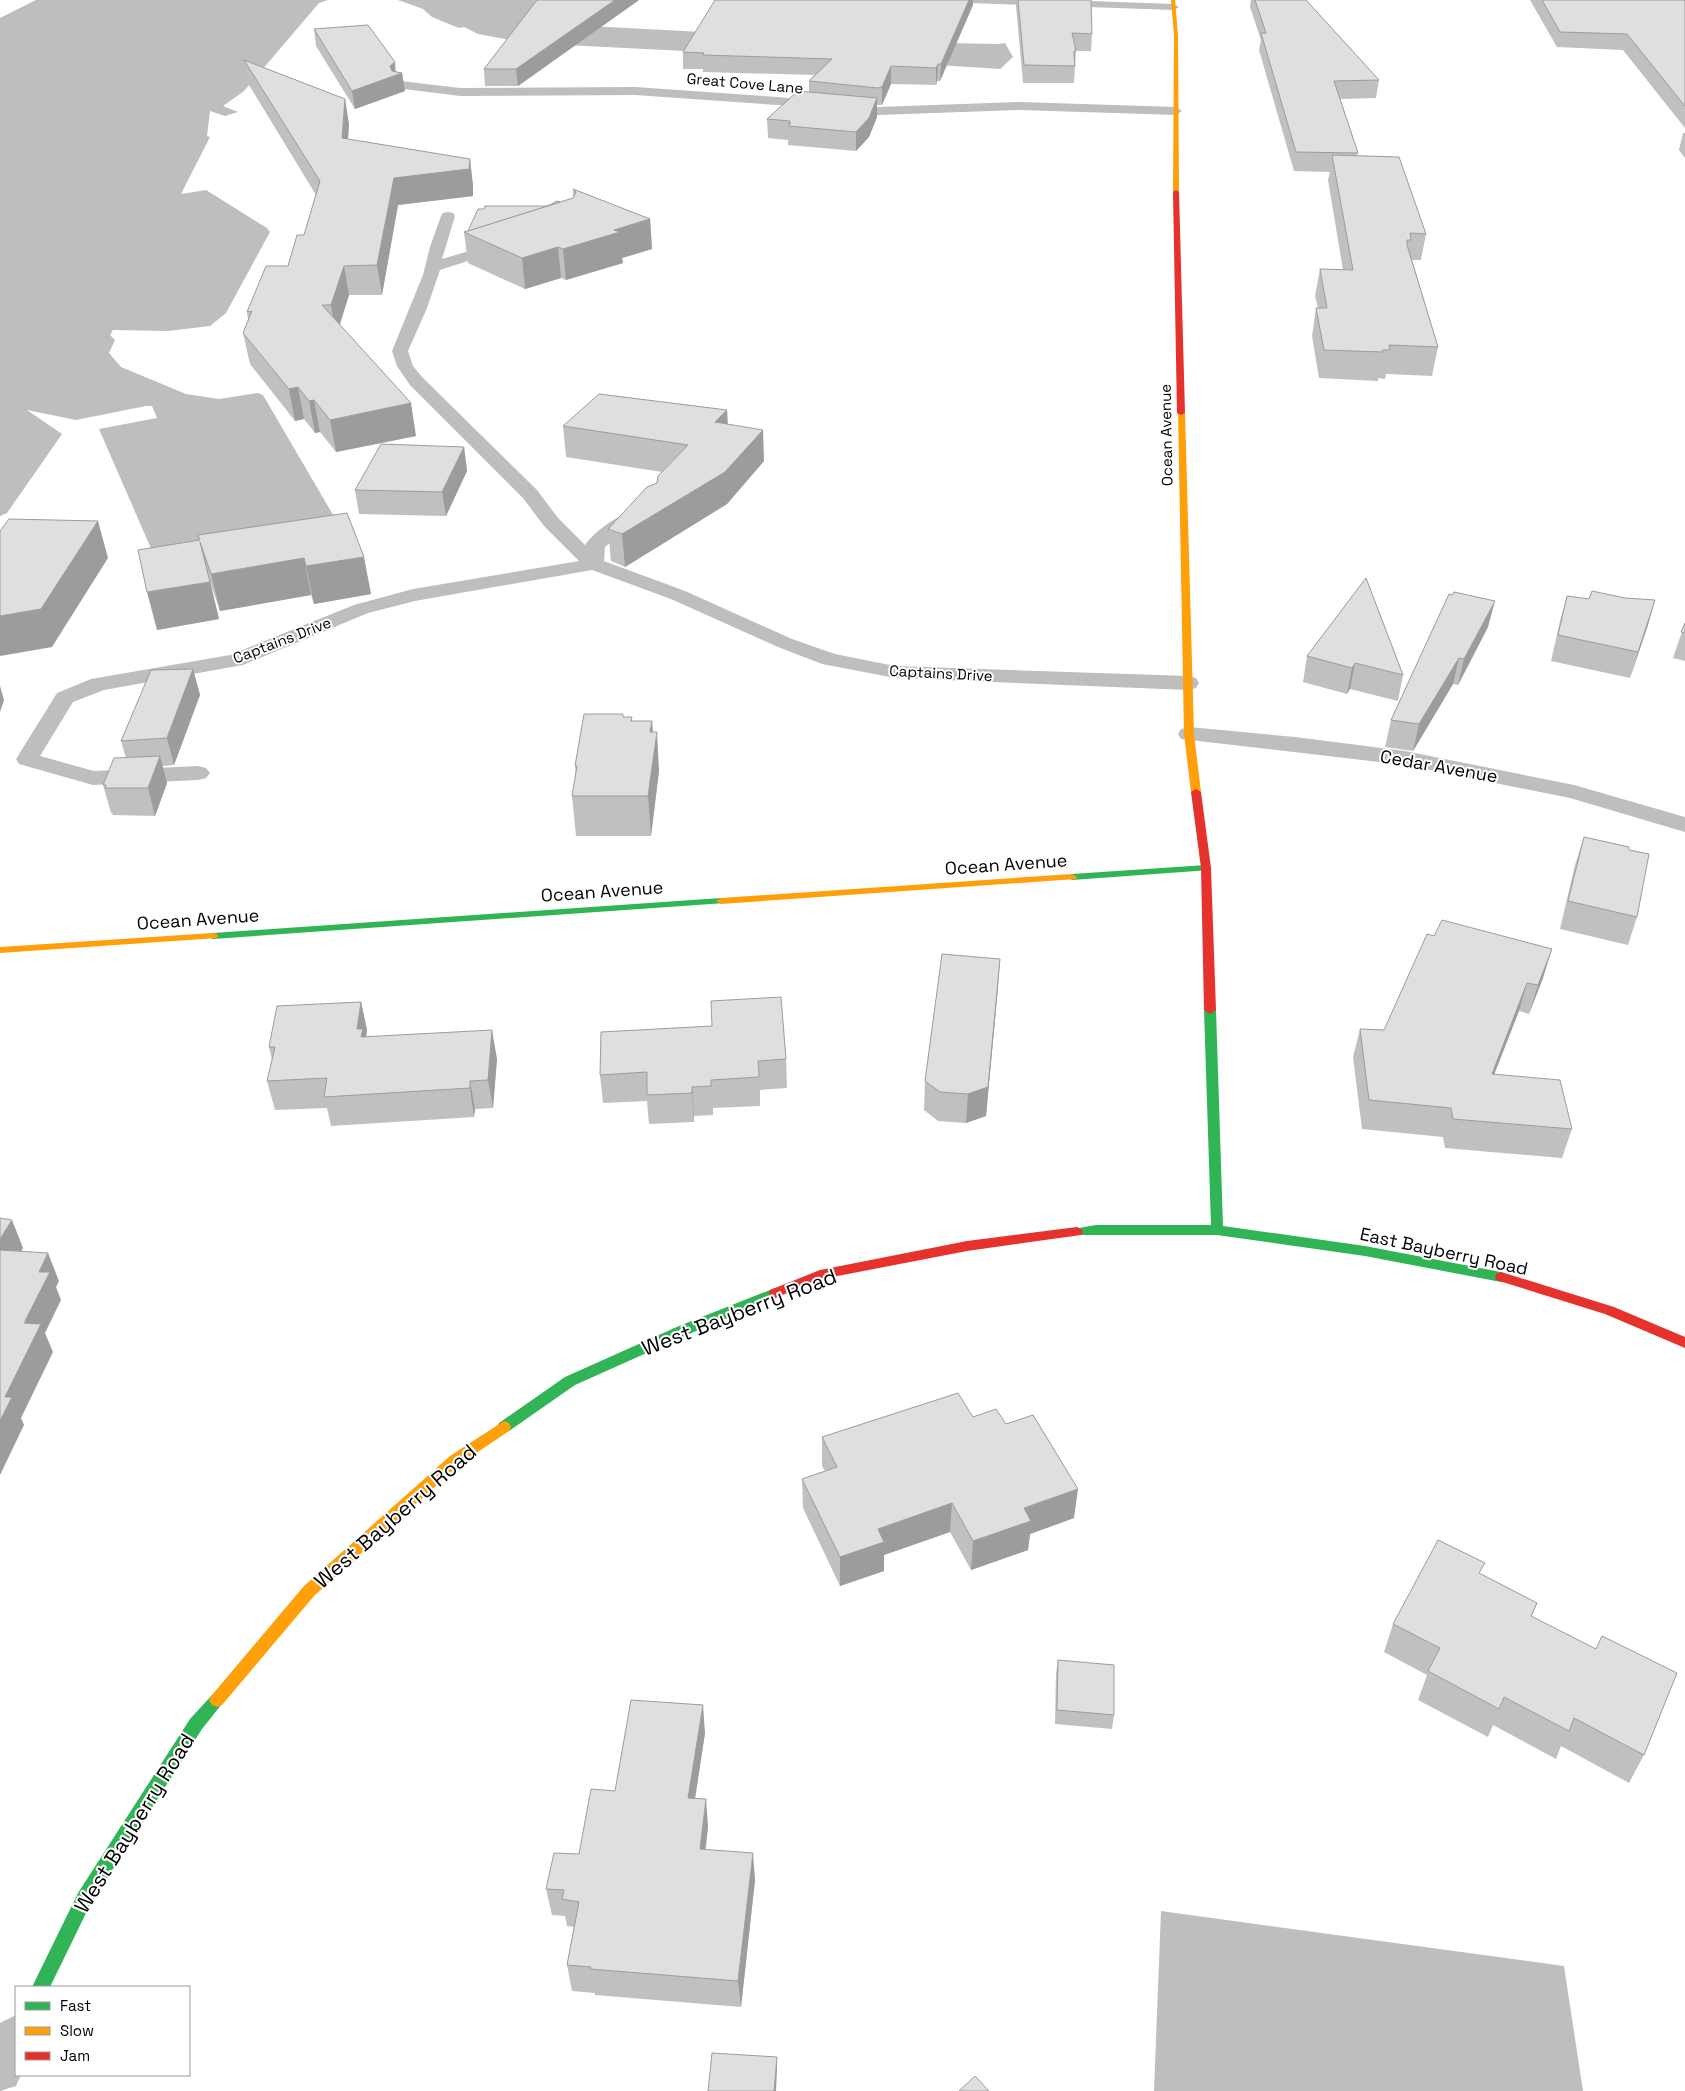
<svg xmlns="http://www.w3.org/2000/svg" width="1685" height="2091" viewBox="0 0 1685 2091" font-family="'Space Grotesk',sans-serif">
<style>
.water{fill:#bebebe}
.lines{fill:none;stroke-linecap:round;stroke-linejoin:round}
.street{fill:#bebebe;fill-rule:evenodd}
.fast{fill:#30b455;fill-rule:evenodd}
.slow{fill:#ff9f0a;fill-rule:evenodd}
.jam{fill:#e5322d;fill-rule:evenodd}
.wall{fill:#c0c0c0}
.shaded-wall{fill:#9c9c9c}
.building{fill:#dfdfdf;stroke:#9c9c9c}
.labels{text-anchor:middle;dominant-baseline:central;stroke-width:4;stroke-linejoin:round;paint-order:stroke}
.far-street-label{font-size:15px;fill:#000;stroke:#fff}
.street-label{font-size:18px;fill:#000;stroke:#fff}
.near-street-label{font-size:21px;fill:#000;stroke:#fff}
</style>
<rect width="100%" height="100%" fill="#fff"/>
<g class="water">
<polygon points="36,0 328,0 319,3 244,91 223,106 238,112 225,116 210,111 207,136 210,137 181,194 206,190 267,228 270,232 226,313 210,326 168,331 113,330 110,335 115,340 109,353 121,367 186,394 219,399 258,393 263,395 346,537 163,576 99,429 157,418 152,406 146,406 76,420 27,410 62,434 7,513 0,516 0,18"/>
<polygon points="398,0 544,0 551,24 889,42 998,44 1005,43 1013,57 1000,69 860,60 526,43 478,34 464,27 459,28 432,17 423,9"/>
<polygon points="1161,1911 1564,1966 1583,2091 1154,2091"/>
</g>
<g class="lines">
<g class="street">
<polygon points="964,0 1063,0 1174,4 1179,7 1174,10 969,3"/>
<polygon points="400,81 460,88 635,87 778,97 878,107 1019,102 1176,107 1182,111 1176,115 1019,110 878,115 778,105 635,95 460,96 396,88 394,85 396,82"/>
<path d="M448 212 453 213 455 216 442 259 503 241 508 242 510 245 508 248 440 270 427 308 408 351 413 366 422 377 537 490 558 518 585 545C596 530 627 506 646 511L648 515 646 519 630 526 605 547 604 561 685 591 792 639 835 654 895 666 1188 676 1196 678 1199 683 1196 688 1188 690 895 678 822 664 778 647 671 599 592 570 415 601 368 613 243 665 104 690 73 702 40 756 94 771 198 766 206 768 210 773 206 778 198 780 93 785 19 764 16 759 57 693 91 679 230 655 354 605 413 589 579 561 544 526 523 498 410 385 397 366 392 351 423 275 430 247 441 216 443 213Z"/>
<polygon points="1189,727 1295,737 1405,751 1574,785 1685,817 1685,832 1570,798 1405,765 1181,739 1178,734 1181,729"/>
<polygon points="16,2015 16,2075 21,2075 16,2086 0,2091 0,2023"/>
</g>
<g class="fast">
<polygon points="1206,865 1210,866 1211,868 1210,870 1072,880 1067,877 1072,874"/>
<polygon points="721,898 726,901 725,903 213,939 208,936 213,933"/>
<polygon points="1210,1006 1216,1010 1223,1226 1365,1246 1501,1272 1506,1274 1507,1277 1506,1280 1501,1282 1365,1256 1217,1235 1073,1235 1071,1232 1073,1229 1096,1225 1211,1225 1204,1010"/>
<polygon points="775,1288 780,1290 781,1293 780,1296 689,1334 575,1385 509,1431 504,1433 499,1431 497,1427 499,1423 565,1377 679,1326"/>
<polygon points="217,1693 222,1695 225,1700 202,1729 90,1905 50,1987 32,1987 78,1893 190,1719 212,1695"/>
</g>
<g class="slow">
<polygon points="1171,0 1175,0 1178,36 1179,192 1176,194 1173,192 1174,36"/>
<polygon points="1178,411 1185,413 1194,734 1201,792 1196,795 1191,792 1184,734"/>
<polygon points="1072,874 1077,877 1076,879 721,904 716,901 721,898"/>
<polygon points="213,933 217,934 218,936 217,938 0,953 0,947"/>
<polygon points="504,1421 509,1423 511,1427 509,1431 460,1464 314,1596 222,1705 217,1707 212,1705 209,1700 212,1695 304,1586 450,1456"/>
</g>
<g class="jam">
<polygon points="1176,190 1179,192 1185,413 1181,415 1177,413 1173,192"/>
<polygon points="1196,789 1201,792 1211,868 1216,1010 1210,1014 1204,1010 1201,868 1191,792"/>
<polygon points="1077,1227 1081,1229 1083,1232 1081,1235 967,1251 822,1279 775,1298 770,1296 769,1293 770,1290 820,1270 967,1241"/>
<polygon points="1501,1272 1614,1307 1685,1337 1685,1348 1605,1314 1496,1280 1495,1277 1496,1274"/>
</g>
</g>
<g class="wall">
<polygon points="537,0 639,0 518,86 485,86 484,69"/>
<polygon points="969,0 973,0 973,5 940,81 937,81 936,85 891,84 882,105 877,105 877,117 869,137 856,151 788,145 788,140 768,138 767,119 809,92 809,81 814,75 703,72 703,69 683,69 683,52"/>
<polygon points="1016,0 1091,0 1092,34 1091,51 1076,51 1074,83 1023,83 1016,6"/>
<polygon points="1251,0 1306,0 1379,80 1376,98 1340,99 1358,153 1357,156 1426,234 1421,260 1412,260 1438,347 1432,376 1386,374 1385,379 1378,378 1378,381 1319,378 1312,336 1316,308 1318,308 1315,296 1320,269 1343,270 1328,180 1330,172 1294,171 1259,50 1261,40 1250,7"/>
<polygon points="1530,0 1684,0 1685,1 1685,128 1623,50 1557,47"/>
<polygon points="314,29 396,72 402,73 405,91 355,109 316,46"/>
<polygon points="244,60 345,99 349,125 348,139 470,159 473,186 473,196 398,205 382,295 349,295 340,325 416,436 336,452 320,432 315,433 304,419 295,421 250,364 243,333 248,320 247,312 288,266 304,235 316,195 249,85"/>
<polygon points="1683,133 1685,133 1685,158 1679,150"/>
<polygon points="573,189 650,219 652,249 622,258 623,263 566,280 561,278 525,289 468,263 464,232 573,198"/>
<polygon points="727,410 728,424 764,461 727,504 625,567 611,561 608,529 657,483 662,472 566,457 563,426"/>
<polygon points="464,447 467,471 446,516 359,514 355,490"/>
<polygon points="347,513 371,594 314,604 311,595 220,611 211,585 219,619 157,630 199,540 198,535"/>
<polygon points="1366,578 1403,675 1398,701 1350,689 1347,694 1303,682 1307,656"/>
<polygon points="1567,596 1648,625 1630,678 1551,661 1560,621"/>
<polygon points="1685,623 1685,661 1673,658"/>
<polygon points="1488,627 1458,685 1453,684 1413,751 1385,747 1391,720"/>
<polygon points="193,669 200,695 174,765 162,766 167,783 155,816 113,815 112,813 111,813 103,785 126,758 121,741"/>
<polygon points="623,717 632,717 632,721 652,721 653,732 659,771 651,836 576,836 572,796 576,775 575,766"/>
<polygon points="1584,837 1629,850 1637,917 1628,945 1560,929 1575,865"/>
<polygon points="1543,978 1529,1014 1519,1011 1494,1074 1572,1129 1562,1158 1445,1148 1443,1137 1362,1129 1353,1057 1360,1029 1384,1030"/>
<polygon points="998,987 986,1116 966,1123 938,1121 924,1110 925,1081"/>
<polygon points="361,1002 367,1030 366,1037 497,1059 493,1108 475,1109 474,1117 331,1126 327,1108 275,1110 267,1081 272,1060 269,1047"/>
<polygon points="601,1032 786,1059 787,1088 760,1090 760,1106 713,1108 713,1115 694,1116 694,1122 649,1124 647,1101 603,1103 600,1075"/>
<polygon points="973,1417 1006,1424 1074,1518 1030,1534 1028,1550 971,1570 950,1532 884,1555 884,1571 840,1586 803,1508 802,1479 825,1471 822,1466 822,1437"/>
<polygon points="1481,1574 1537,1603 1532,1616 1644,1755 1629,1783 1561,1746 1556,1759 1493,1725 1488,1737 1418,1700 1427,1675 1384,1652 1393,1624"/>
<polygon points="1058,1660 1114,1715 1112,1729 1055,1724 1056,1674"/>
<polygon points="705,1733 695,1798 708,1826 706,1849 755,1880 741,2007 595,1995 595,1993 572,1991 567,1965 574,1927 567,1926 565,1916 552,1915 546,1889 579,1854 615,1791"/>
</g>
<g class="shaded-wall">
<polygon points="615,0 639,0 518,86 516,69"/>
<polygon points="969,0 973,0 973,5 940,81 941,64"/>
<polygon points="395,62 396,75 402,73 405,91 355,109 352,91 390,66"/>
<polygon points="938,64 937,81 936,85 936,68"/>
<polygon points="891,66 891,84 882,105 882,87"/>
<polygon points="877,98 877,117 869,137 856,151 856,132"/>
<polygon points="345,99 349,125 346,165 342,138"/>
<polygon points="470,159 473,186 473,196 398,205 382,295 377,265 394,178"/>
<polygon points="650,219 652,249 622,258 623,263 566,280 563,249 614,230"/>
<polygon points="558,247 561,278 525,289 522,258"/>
<polygon points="344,266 349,295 336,335 331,305"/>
<polygon points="298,387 304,419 295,421 289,389"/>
<polygon points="314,400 320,432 315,433 309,401"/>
<polygon points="411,403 416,436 336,452 330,420"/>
<polygon points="727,410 728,441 715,422"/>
<polygon points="763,430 764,461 727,504 625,567 622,534"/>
<polygon points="464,447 467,471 446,516 442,492"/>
<polygon points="98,521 108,558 52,647 0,656 0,616"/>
<polygon points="364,557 371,594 314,604 306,566"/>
<polygon points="304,558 311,595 220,611 211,574"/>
<polygon points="210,582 219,619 157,630 147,592"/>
<polygon points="1655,600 1648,625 1630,678 1638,652"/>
<polygon points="1495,601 1488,627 1458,685 1464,659"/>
<polygon points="1459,658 1453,684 1413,751 1419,724"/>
<polygon points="1355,663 1350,689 1347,694 1352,668"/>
<polygon points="193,669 200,695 174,765 167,738"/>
<polygon points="0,686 4,700 0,712"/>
<polygon points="652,721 654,751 657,732 659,771 651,836 648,796 650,732"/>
<polygon points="160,756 167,783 155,816 148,788"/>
<polygon points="1552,949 1543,978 1529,1014 1538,985"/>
<polygon points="1000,959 998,987 986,1116 966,1123 968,1094"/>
<polygon points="1527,983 1519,1011 1483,1103 1492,1074"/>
<polygon points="361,1002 367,1030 364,1051 357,1029"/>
<polygon points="492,1030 497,1059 493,1108 488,1080"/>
<polygon points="470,1081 475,1109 474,1117 470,1088"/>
<polygon points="692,1087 694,1116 694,1122 692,1093"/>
<polygon points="12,1220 23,1248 5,1278 0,1266 0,1239"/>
<polygon points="48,1253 59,1281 56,1287 61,1300 45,1333 53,1352 21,1418 24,1425 0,1475 0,1421 5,1397 39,1272"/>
<polygon points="1078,1489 1074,1518 1030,1534 1028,1550 971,1570 973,1541 1024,1508"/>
<polygon points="952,1503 950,1532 884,1555 884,1571 840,1586 840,1557 878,1529"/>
<polygon points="703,1705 705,1733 691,1825 688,1798"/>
<polygon points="706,1799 708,1826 702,1876 700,1849"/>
<polygon points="753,1853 755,1880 741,2007 738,1981"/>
<polygon points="777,2057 777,2070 776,2091 774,2091"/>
</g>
<g class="building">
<polygon points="537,0 615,0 516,69 484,69"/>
<polygon points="715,0 969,0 941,64 938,64 936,68 891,66 882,87 878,88 809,81 832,59 703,55 704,53 683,52"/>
<polygon points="1018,0 1091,0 1092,34 1072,33 1076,51 1074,51 1074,55 1075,66 1024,65"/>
<polygon points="1255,0 1306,0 1379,80 1334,81 1358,153 1296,152 1261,33 1266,33"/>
<polygon points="1542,0 1684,0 1685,1 1685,106 1627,34 1560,32"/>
<polygon points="368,25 395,62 390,66 392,71 402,73 352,91 314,29"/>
<polygon points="244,60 345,99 342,138 470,159 469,169 394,178 377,265 344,266 331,305 322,305 411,403 330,420 314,400 309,401 298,387 289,389 243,333 252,311 247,312 266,266 288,266 297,235 304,235 320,181"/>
<polygon points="798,91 877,98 869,118 856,132 788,126 791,123 789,123 790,121 767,119"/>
<polygon points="1332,155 1399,157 1426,234 1410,233 1411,240 1407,240 1407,245 1438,347 1389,345 1390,350 1382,350 1383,352 1324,350 1316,308 1327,308 1320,269 1353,270"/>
<polygon points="573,189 650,219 614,230 620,232 563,249 558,247 522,258 464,232 573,198 576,192"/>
<polygon points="557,201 560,202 468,231 478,209 484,209 485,206 548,206"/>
<polygon points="599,394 727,410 715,422 763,430 725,472 622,534 608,529 647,487 657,483 658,476 688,445 563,426"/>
<polygon points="381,444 464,447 442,492 355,490"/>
<polygon points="347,513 364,557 306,566 304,558 211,574 200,542 210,582 147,592 138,550 200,540 198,535"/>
<polygon points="9,519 98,521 41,609 0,616 0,531"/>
<polygon points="1366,578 1403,675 1355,663 1352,668 1307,656"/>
<polygon points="1592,591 1625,598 1655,600 1638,652 1558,635 1567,596 1589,599"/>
<polygon points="1454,592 1495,601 1464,659 1459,658 1419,724 1391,720 1449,594 1452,595"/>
<polygon points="1685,623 1685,633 1681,632"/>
<polygon points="193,669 167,738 121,741 151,670"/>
<polygon points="584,714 623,714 623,717 632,717 631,721 652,721 650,732 657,732 648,796 572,796 577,766 575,766"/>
<polygon points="160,756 148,788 105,788 106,785 103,785 114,758"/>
<polygon points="1584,837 1629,847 1629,850 1649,854 1637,917 1568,901"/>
<polygon points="1442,920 1552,949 1538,985 1527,983 1492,1074 1560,1080 1572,1129 1453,1119 1451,1108 1369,1100 1360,1029 1384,1030 1427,934 1434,936"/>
<polygon points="942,954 1000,959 988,1087 968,1094 940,1092 925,1081"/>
<polygon points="781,997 786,1059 758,1061 759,1077 711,1080 711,1086 692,1087 692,1093 647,1095 647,1072 600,1075 601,1032 712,1026 711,1001"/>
<polygon points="361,1002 357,1029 363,1029 361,1037 492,1030 488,1080 470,1081 470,1088 324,1097 327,1078 267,1081 275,1047 269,1047 277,1006"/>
<polygon points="0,1218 12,1220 0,1239"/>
<polygon points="0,1250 48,1253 39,1272 50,1272 24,1323 41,1324 5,1397 12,1397 0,1421"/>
<polygon points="958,1393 973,1417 996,1409 1006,1424 1033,1415 1078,1489 1024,1508 1031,1521 973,1541 952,1503 878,1529 884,1542 840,1557 802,1479 837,1467 822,1437"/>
<polygon points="1438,1540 1485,1563 1479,1573 1537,1603 1531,1616 1596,1649 1602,1636 1677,1673 1644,1755 1574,1718 1569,1731 1504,1697 1499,1709 1428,1671 1440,1648 1393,1624"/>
<polygon points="1058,1660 1114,1665 1114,1715 1057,1710"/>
<polygon points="631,1700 703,1705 688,1798 706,1799 700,1849 753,1853 738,1981 590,1969 591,1967 567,1965 579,1902 562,1899 564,1890 546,1889 554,1853 579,1854 591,1789 615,1791"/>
<polygon points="712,2053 777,2057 774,2091 708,2091"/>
<polygon points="975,2076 989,2091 959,2091"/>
</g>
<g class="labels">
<g class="far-street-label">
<text transform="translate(745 83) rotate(5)">Great Cove Lane</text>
<text transform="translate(1166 435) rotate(-91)">Ocean Avenue</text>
<text transform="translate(282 640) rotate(-21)">Captains Drive</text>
<text transform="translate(941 673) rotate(3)">Captains Drive</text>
</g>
<g class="street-label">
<text transform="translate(1439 766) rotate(10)">Cedar Avenue</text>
<text transform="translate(1006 864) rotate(-4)">Ocean Avenue</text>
<text transform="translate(602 891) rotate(-4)">Ocean Avenue</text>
<text transform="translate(198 919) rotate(-4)">Ocean Avenue</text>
<text transform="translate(1444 1251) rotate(12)">East Bayberry Road</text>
</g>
<g class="near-street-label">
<text transform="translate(739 1312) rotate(-21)">West Bayberry Road</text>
<text transform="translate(395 1516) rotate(-41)">West Bayberry Road</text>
<text transform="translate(134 1823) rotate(-58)">West Bayberry Road</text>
</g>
</g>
<rect x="15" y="1986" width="175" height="90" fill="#ffffff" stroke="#999999"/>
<rect x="25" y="2002" width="25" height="8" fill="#30b455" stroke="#999999"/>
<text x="60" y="2011" font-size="15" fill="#000000">Fast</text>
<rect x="25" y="2027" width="25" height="8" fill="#ff9f0a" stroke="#999999"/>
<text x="60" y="2036" font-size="15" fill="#000000">Slow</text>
<rect x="25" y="2052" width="25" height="8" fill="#e5322d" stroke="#999999"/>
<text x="60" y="2061" font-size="15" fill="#000000">Jam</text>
</svg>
